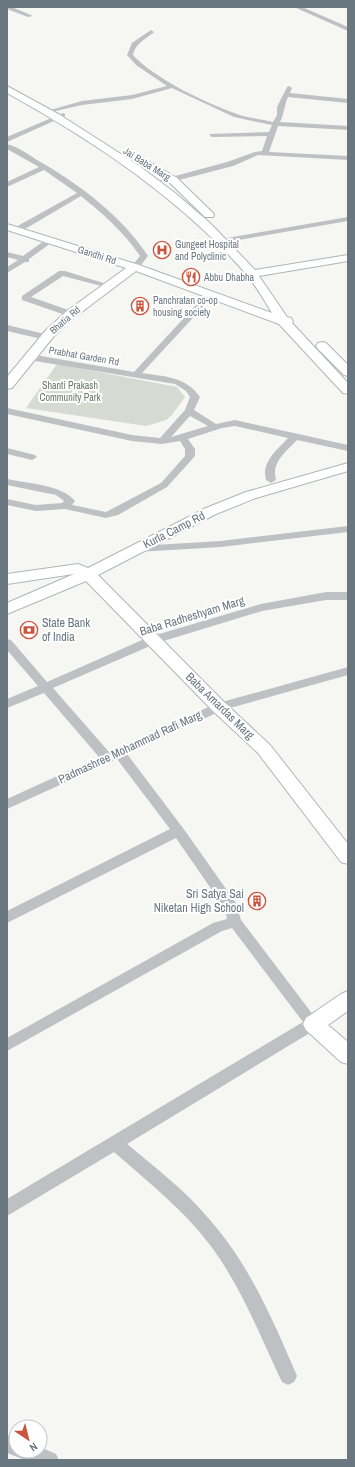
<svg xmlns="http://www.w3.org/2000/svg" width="355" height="1467" viewBox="0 0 355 1467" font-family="'Archivo Narrow',sans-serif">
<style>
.green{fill:#d6dad3}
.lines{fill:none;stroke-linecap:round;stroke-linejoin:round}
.secondary-casing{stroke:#b0b5b8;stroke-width:2}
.street{fill:#bdc1c4;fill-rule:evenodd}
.secondary{fill:#fff;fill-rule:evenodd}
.labels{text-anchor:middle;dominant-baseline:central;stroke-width:4;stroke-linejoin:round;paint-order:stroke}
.far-street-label{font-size:10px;fill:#697780;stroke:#fff}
.far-poi-label{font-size:10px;fill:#697780;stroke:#fff;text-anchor:start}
.far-park-label{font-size:10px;fill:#6b7867;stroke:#fff}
.street-label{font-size:12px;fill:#697780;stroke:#fff}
.poi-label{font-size:12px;fill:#697780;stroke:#fff;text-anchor:start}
</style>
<rect width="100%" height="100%" fill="#f6f6f3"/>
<polygon class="green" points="57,364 177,387 185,397 171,416 166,420 146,426 26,408"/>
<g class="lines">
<defs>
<g id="secondary">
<path d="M7 86 60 115 138 165 175 193 210 223 255 270 348 255V261L259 276 287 317 291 318 293 321 292 323 348 383V394L343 393 279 324 136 271 75 317 54 336 12 388 7 389V377L46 330 67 311 126 268 7 230V224L139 265 272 313C264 300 256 286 247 275 180 198 95 142 7 93Z"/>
<polygon points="136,154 177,178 213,213 214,215 213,217 205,217 169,182 132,159 131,157 132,155"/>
<polygon points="322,342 326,343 348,365 348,376 344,375 318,349 316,346 318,343"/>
<polygon points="348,463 348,471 256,498 216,514 98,575 225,703 270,745 348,844 348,864 341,862 258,753 213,711 86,581 7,614 7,603 74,574 7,584 7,574 78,564 88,568 206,508 246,492"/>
<polygon points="348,991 348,1011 328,1025 348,1042 348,1064 341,1062 306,1030 303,1024 306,1018 341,994"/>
</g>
</defs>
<use href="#secondary" class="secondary-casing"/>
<g class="street">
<polygon points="7,7 12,7 33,16 28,17 7,9"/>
<polygon points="294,7 302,7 348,27 348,31"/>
<path d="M151 30 154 32 153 33C145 39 135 44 133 55 155 79 206 103 237 114 248 118 262 119 273 122L277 115V107L287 87 289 86 292 88 290 93 348 99V103L288 97C284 106 284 114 280 122L348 126V130L278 126 269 152 348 156V160L258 155 233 166 156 186H153V182L227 162 255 152 262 151 267 136 212 137 210 136V134L269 132 272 125 234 117 172 88 132 99 82 105 47 113V111L82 101 132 95 167 86 136 65 127 55 132 43Z"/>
<polygon points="63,113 65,114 65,116 7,142 7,137"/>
<path d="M7 144C18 147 28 154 37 160 79 184 121 215 148 256L138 269 131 267 140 256C124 232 103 214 81 196L20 232H14V228L77 193 44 170 7 187V182L39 167 7 149Z"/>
<polygon points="348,217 348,221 221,243 217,241 221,239"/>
<polygon points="48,238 55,240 29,259 29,262 25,262 7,273 7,267 18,260 7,257 7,252 23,256"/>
<polygon points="59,271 65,271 113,286 109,288 63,276 31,297 74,312 74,316 71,317 22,300 22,296"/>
<path d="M207 293H213L214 295 142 373C166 377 185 376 200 397L194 410 216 424 235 420 348 445V451L297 440C286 452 271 462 276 480L271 483 266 480C261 462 277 450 288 438L235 426 222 428 188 439 195 449V456L167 487 118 515 106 518 65 509 36 511 7 505V499L36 505 62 503 64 501 56 495 7 485V479C26 483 63 485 75 501L72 505 106 512 161 483 185 456V449L180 441 162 444 132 441 7 414V408L132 435 160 438 185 410 190 397 186 391 175 384 29 360 25 357 29 354 134 372ZM190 416 208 426 171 437Z"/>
<polygon points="7,325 49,335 50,337 46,340 7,331"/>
<polygon points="7,448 35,455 37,457 32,460 7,454"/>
<polygon points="348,526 348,532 221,547 137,552 132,549 137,546 221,541"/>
<path d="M326 592H348V600H326L262 611 157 643 53 688 109 752 215 704 348 667V675L223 710 127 754 183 828 236 903 241 920 320 1024 318 1028 127 1144C156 1168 186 1191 210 1220 249 1264 274 1322 297 1376L294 1382 288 1385 282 1382C260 1336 241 1286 210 1245 183 1209 147 1181 114 1152L7 1216V1199L303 1022 232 928 222 931 7 1051V1038L213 923 227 919 225 909 176 838 7 923V911L170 829 117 759 7 809V799L99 757 44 693 7 708V699L38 686 7 650V639L11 640 47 682 149 637 261 604Z"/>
<polygon points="7,1435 16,1439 16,1451 40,1451 40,1447 56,1454 59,1460 25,1460 7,1453"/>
</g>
<use href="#secondary" class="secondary"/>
</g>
<defs>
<symbol id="hospital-ring" viewBox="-11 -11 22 22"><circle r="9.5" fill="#fff" stroke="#cd543c" stroke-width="1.5"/><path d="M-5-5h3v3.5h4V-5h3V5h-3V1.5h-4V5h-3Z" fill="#cd543c"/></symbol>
<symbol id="restaurant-ring" viewBox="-11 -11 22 22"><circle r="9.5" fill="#fff" stroke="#cd543c" stroke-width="1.5"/><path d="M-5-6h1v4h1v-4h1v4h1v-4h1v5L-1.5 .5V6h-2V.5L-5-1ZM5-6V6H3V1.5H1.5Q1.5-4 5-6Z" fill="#cd543c"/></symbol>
<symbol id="building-ring" viewBox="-11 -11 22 22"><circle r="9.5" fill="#fff" stroke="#cd543c" stroke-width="1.5"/><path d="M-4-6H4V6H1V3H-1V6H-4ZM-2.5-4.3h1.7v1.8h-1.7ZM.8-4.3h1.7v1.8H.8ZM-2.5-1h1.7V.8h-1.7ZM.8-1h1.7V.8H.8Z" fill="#cd543c"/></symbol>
<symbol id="bank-ring" viewBox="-11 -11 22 22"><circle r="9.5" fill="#fff" stroke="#cd543c" stroke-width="1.5"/><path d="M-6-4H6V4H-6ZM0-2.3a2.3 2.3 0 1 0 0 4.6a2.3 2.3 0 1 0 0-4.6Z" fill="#cd543c"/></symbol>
</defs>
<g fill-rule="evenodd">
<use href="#hospital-ring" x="152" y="240" width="20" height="20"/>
<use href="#restaurant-ring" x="181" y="267" width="20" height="20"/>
<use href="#building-ring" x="130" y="296" width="20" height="20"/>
<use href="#bank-ring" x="19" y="620" width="20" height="20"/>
<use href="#building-ring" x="247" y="891" width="20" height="20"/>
</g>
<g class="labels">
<g class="far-street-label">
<text transform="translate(147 164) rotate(32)">Jai Baba Marg</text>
<text transform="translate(97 255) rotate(18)">Gandhi Rd</text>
<text transform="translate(65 320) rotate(-41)">Bhatia Rd</text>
<text transform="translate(84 356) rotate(10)">Prabhat Garden Rd</text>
</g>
<g class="far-poi-label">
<text x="175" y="244">Gungeet Hospital<tspan x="175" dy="12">and Polyclinic</tspan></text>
<text x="204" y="277">Abbu Dhabha</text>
<text x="153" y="300">Panchratan co-op<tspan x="153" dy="12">housing society</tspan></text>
</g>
<g class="far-park-label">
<text x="70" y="385">Shanti Prakash<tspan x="70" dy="12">Community Park</tspan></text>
</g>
<g class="street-label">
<text transform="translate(174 530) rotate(-27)">Kurla Camp Rd</text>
<text transform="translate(192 616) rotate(-17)">Baba Radheshyam Marg</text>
<text transform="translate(220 706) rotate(44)">Baba Amardas Marg</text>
<text transform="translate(130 747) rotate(-25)">Padmashree Mohammad Rafi Marg</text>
</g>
<g class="poi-label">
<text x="42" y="623">State Bank<tspan x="42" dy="14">of India</tspan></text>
<text x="244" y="894" text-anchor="end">Sri Satya Sai<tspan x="244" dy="14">Niketan High School</tspan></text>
</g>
</g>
<rect width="355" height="1467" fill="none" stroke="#697780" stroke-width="16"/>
<g transform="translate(28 1439) rotate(145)"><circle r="19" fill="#ffffff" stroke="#c3c9cc"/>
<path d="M0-3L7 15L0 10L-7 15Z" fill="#cd543c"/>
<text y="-6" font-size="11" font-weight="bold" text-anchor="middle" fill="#697780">N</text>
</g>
</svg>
